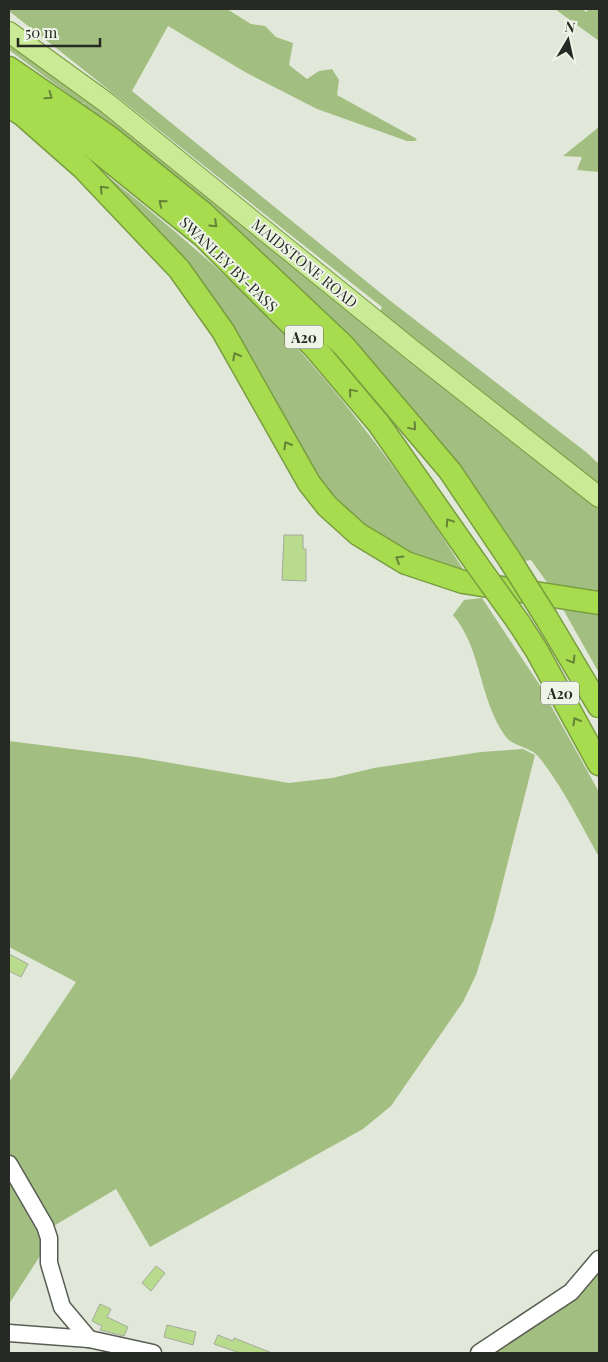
<svg xmlns="http://www.w3.org/2000/svg" width="608" height="1362" viewBox="0 0 608 1362" font-family="'Playfair Display',serif">
<style>
.green{fill:#a3be81}
.building{fill:#b9dc8c;stroke:#a3aa9c}
.lines{fill:none;stroke-linecap:round;stroke-linejoin:round}
.minor-casing{stroke:#595f53;stroke-width:19}
.major-casing{stroke:#7a9d3f;stroke-width:22}
.highway-casing{stroke:#7a9d3f;stroke-width:25}
.minor{stroke:#fff;stroke-width:16}
.major{stroke:#caea95;stroke-width:20}
.highway{stroke:#a6dc4e;stroke-width:22}
.highway-bridge-casing{stroke:#7a9d3f;stroke-width:25;stroke-linecap:butt}
.highway-bridge{stroke:#a6dc4e;stroke-width:22}
.oneway{stroke:#668239}
.labels{text-anchor:middle;dominant-baseline:central;stroke-width:4;stroke-linejoin:round;paint-order:stroke}
.shield{fill:#eef5e7;stroke:#63665e;stroke-width:1}
.shield-label{font-size:14px;font-weight:bold;fill:#272924}
.street-label{font-size:15px;fill:#272924;stroke:#eef5e7}
</style>
<rect width="100%" height="100%" fill="#e1e8da"/>
<g class="green">
<path d="M9 9H227L251 24 265 26 276 37 293 43 289 65 307 79 319 71 332 69 339 80 337 95 417 139 415 141H407L317 109 245 72 168 26 132 91 388 299 586 452 599 464V488L379 314 382 307C257 209 134 109 9 11Z"/>
<polygon points="555,9 582,9 586,12 589,9 599,9 599,41"/>
<polygon points="9,43 102,109 406,356 599,509 599,596 551,588 531,560 524,561 458,462 353,339 82,107 85,103 82,104 9,50"/>
<polygon points="599,127 599,172 577,170 582,157 563,156"/>
<path d="M84 158C156 214 226 272 289 339 355 411 414 492 467 575L405 554 360 526 323 490 265 391Z"/>
<path d="M482 598 539 684 599 792V857C580 823 563 787 538 756 530 747 513 746 506 737 479 701 482 649 453 615L464 600Z"/>
<polygon points="559,602 599,608 599,673"/>
<polygon points="9,741 136,757 289,783 332,778 374,768 481,752 523,749 535,755 494,917 476,975 463,1002 391,1106 363,1129 150,1247 116,1189 47,1230 9,1163 9,1082 76,982 9,947"/>
<polygon points="9,1177 41,1232 40,1256 9,1304"/>
<polygon points="599,1267 599,1353 488,1353"/>
</g>
<g class="building">
<polygon points="284,535 303,535 303,549 306,549 306,581 282,580"/>
<polygon points="9,954 28,964 21,977 9,971"/>
<polygon points="156,1266 165,1273 151,1291 142,1283"/>
<polygon points="100,1304 111,1309 107,1317 128,1327 124,1336 100,1330 102,1326 92,1321"/>
<polygon points="167,1325 196,1332 193,1345 164,1337"/>
<polygon points="218,1335 233,1341 234,1338 272,1353 240,1353 214,1344"/>
</g>
<g class="lines">
<defs>
<g id="minor">
<polyline points="9,1164 45,1226 49,1238 49,1263 62,1307 89,1339"/>
<polyline points="9,1333 89,1339 153,1353"/>
<polyline points="479,1353 571,1292 599,1259"/>
</g>
<polyline id="major" points="9,32 107,103 412,350 599,497"/>
<g id="highway">
<polyline points="9,68 109,137 203,213 344,346 450,471 510,560"/>
<polyline points="9,90 94,148 203,236 315,348 379,424 476,563"/>
<polyline points="9,106 23,115 82,167 179,269 223,331 309,483 327,506 358,534 406,563 463,582 599,603"/>
<polyline points="547,619 599,706"/>
<polyline points="519,623 537,651 599,764"/>
</g>
</defs>
<use href="#minor" class="minor-casing"/>
<use href="#major" class="major-casing"/>
<use href="#highway" class="highway-casing"/>
<use href="#minor" class="minor"/>
<use href="#major" class="major"/>
<use href="#highway" class="highway"/>
<defs>
<g id="highway-bridge">
<polyline points="510,560 547,619"/>
<polyline points="476,563 519,623"/>
</g>
</defs>
<use href="#highway-bridge" class="highway-bridge-casing"/>
<use href="#highway-bridge" class="highway-bridge"/>
</g>
<defs><path id="oneway-chevron" d="M-2-3.5L2.5 0L-2 3.5" fill="none" stroke-width="1.6" stroke-linecap="round" stroke-linejoin="round" transform="scale(1.25)"/></defs>
<g class="oneway">
<use href="#oneway-chevron" transform="translate(49 96) rotate(35)"/>
<use href="#oneway-chevron" transform="translate(103 189) rotate(-134)"/>
<use href="#oneway-chevron" transform="translate(162 203) rotate(-141)"/>
<use href="#oneway-chevron" transform="translate(214 224) rotate(43)"/>
<use href="#oneway-chevron" transform="translate(236 356) rotate(-118)"/>
<use href="#oneway-chevron" transform="translate(352 392) rotate(-130)"/>
<use href="#oneway-chevron" transform="translate(413 427) rotate(50)"/>
<use href="#oneway-chevron" transform="translate(287 445) rotate(-120)"/>
<use href="#oneway-chevron" transform="translate(449 522) rotate(-124)"/>
<use href="#oneway-chevron" transform="translate(399 559) rotate(-149)"/>
<use href="#oneway-chevron" transform="translate(572 660) rotate(59)"/>
<use href="#oneway-chevron" transform="translate(576 721) rotate(-119)"/>
</g>
<g class="labels">
<g class="shield">
<rect x="285" y="325.5" width="38" height="23" rx="4"/>
<rect x="541" y="681.5" width="38" height="23" rx="4"/>
</g>
<g class="shield-label">
<text x="304" y="337">A20</text>
<text x="560" y="693">A20</text>
</g>
<g class="street-label">
<text transform="translate(305 263) rotate(39)">MAIDSTONE ROAD</text>
<text transform="translate(229 264) rotate(44)">SWANLEY BY-PASS</text>
</g>
</g>
<rect width="608" height="1362" fill="none" stroke="#272924" stroke-width="20"/>
<g transform="translate(568 40) rotate(9)" stroke="#eef5e7" stroke-width="4" paint-order="stroke">
<path d="M0-4L9 19L0 12L-9 19Z" fill="#272924"/>
<text y="-8" font-size="14" font-weight="bold" text-anchor="middle" fill="#272924">N</text>
</g>
<path d="M18 38v8h82v-8" fill="none" stroke="#272924" stroke-width="2.5"/>
<text x="25" y="38" font-size="15" fill="#272924" stroke="#eef5e7" stroke-width="4" paint-order="stroke">50 m</text>
</svg>
